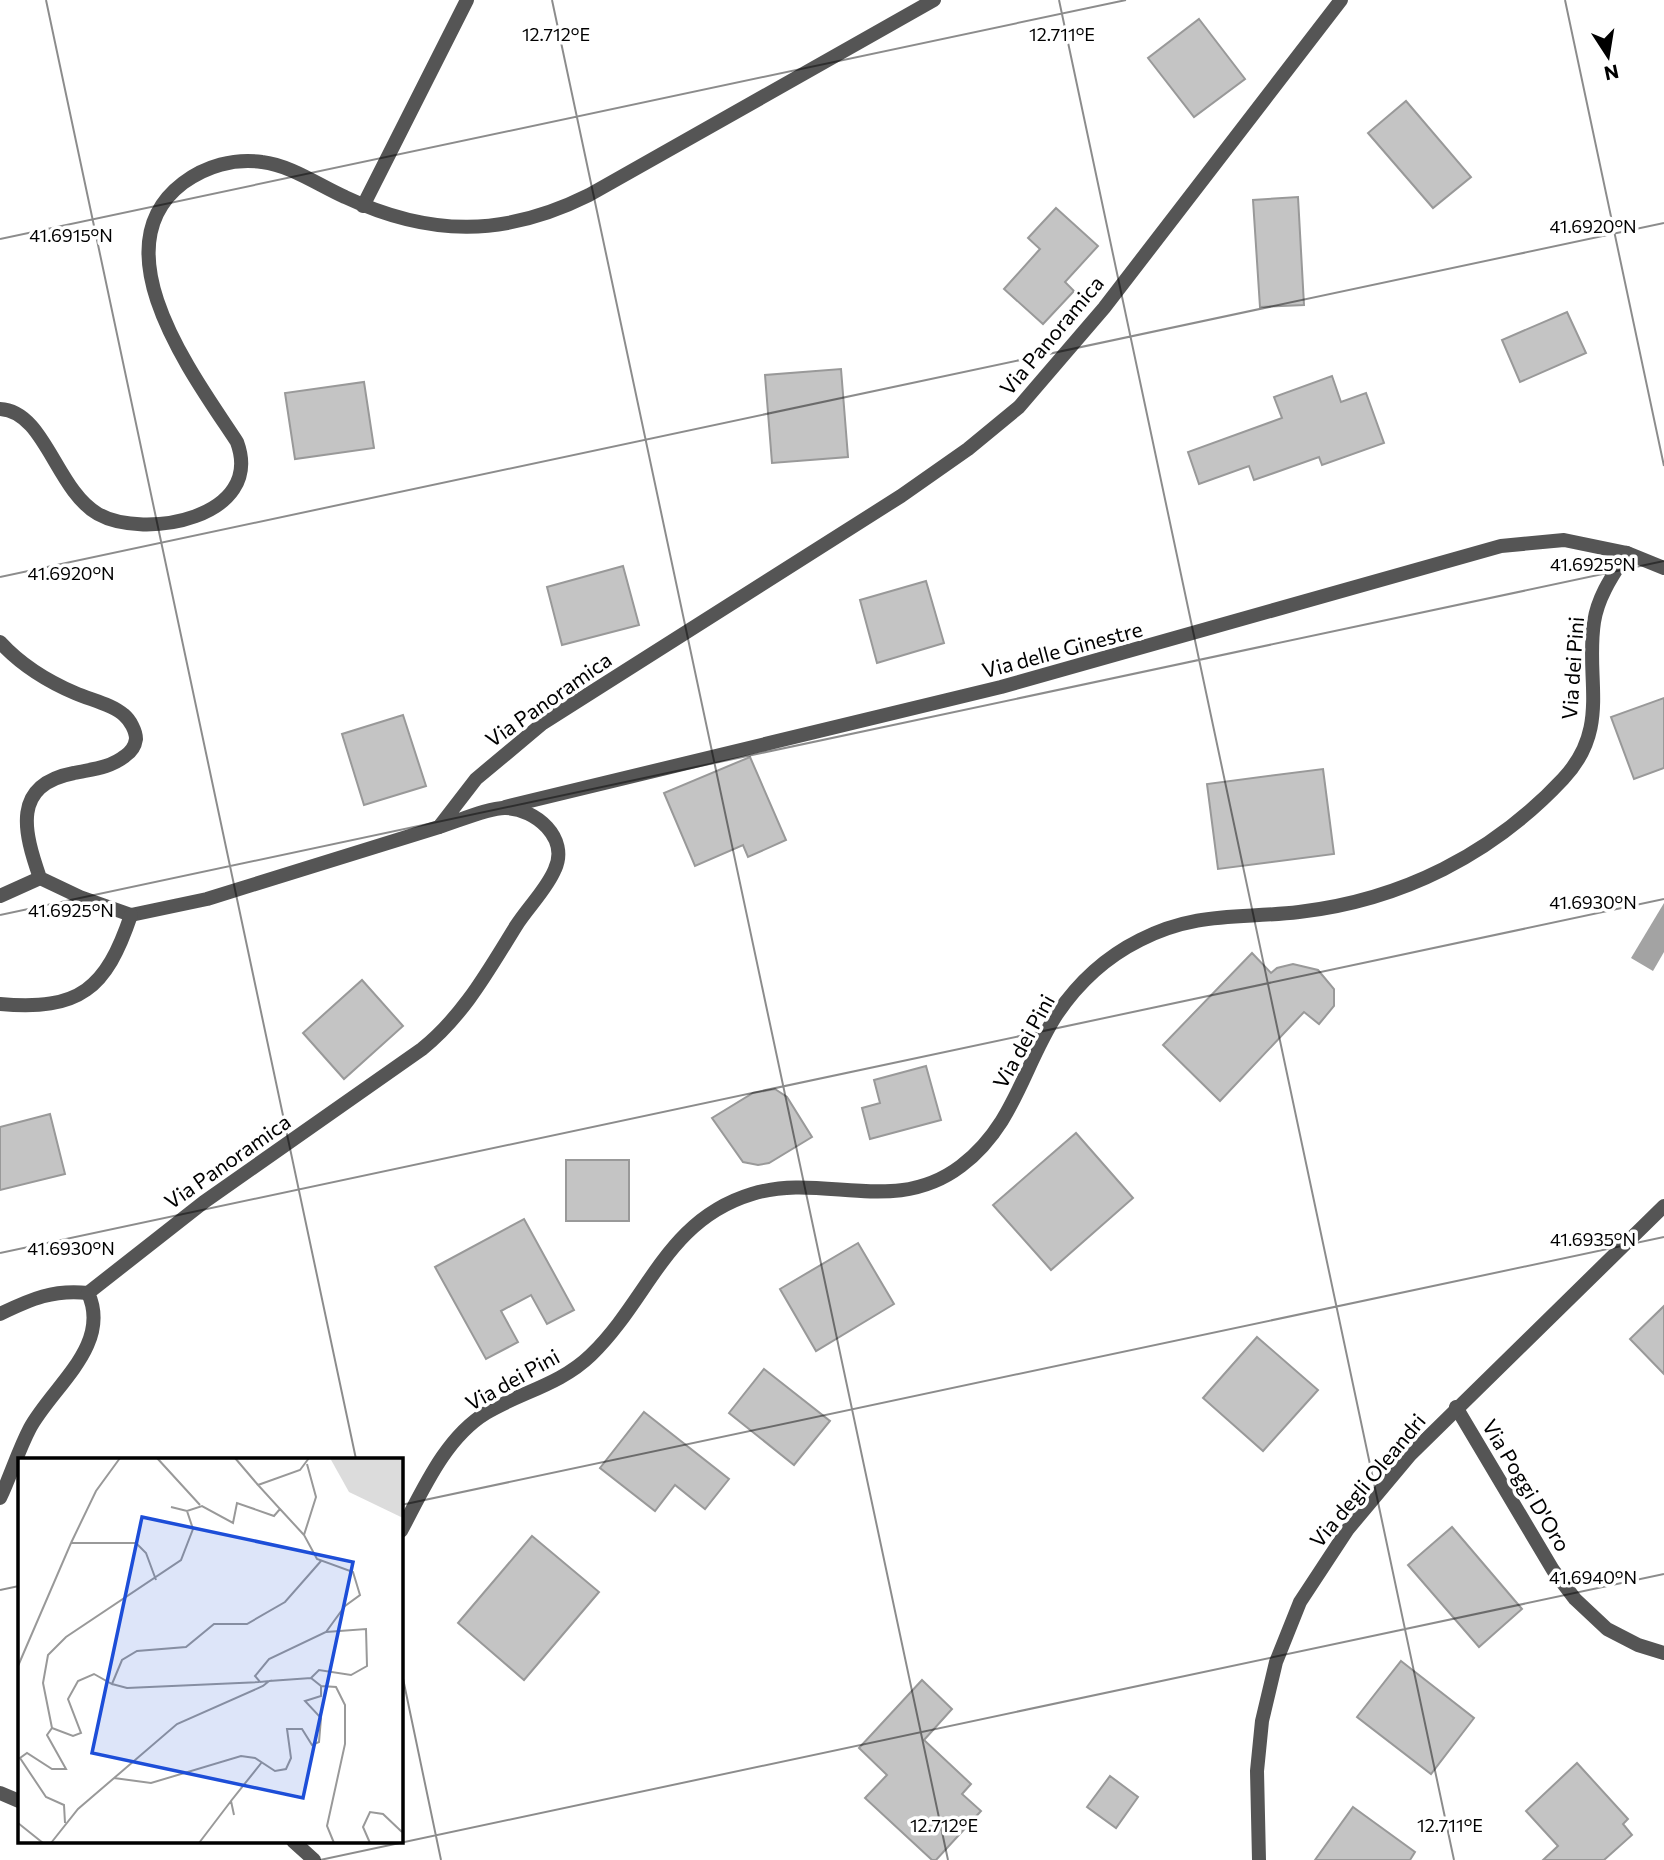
<svg xmlns="http://www.w3.org/2000/svg" width="1664" height="1860" viewBox="0 0 1664 1860" font-family="Commissioner,sans-serif">
<style>
.water{fill:#a3a3a3}
.building{fill:#c4c4c4;stroke:#999;stroke-width:2}
.lines{fill:none;stroke-linecap:round;stroke-linejoin:round}
.street{stroke:#555;stroke-width:14}
.ticks{fill:none;stroke:#000;stroke-width:2;stroke-opacity:0.45}
.labels{text-anchor:middle;dominant-baseline:central;stroke-width:7;stroke-linejoin:round;paint-order:stroke}
.street-label{font-size:21px;fill:#000;stroke:#fff}
.inset-road{fill:none;stroke:#999;stroke-width:2}
.view{fill:#1d4ed8;fill-opacity:0.15;stroke:#1d4ed8;stroke-width:3.5}
.inset-edge{fill:none;stroke:#000;stroke-width:3.5}
.ticks-label{font-size:18px;text-anchor:middle;fill:#000;stroke:#fff;stroke-width:7;stroke-linejoin:round;paint-order:stroke}
</style>
<rect width="100%" height="100%" fill="#fff"/>
<polygon class="water" points="1664,903 1664,952 1653,971 1631,958"/>
<g class="building">
<polygon points="1199,19 1245,79 1194,117 1148,58"/>
<polygon points="1406,101 1471,177 1433,208 1368,133"/>
<polygon points="1298,197 1304,305 1260,307 1253,200"/>
<polygon points="1056,208 1098,246 1065,282 1074,291 1043,324 1004,289 1040,249 1028,238"/>
<polygon points="1567,312 1586,353 1520,382 1502,340"/>
<polygon points="841,369 848,457 772,463 765,375"/>
<polygon points="1332,376 1341,402 1366,393 1384,443 1322,465 1319,457 1254,480 1249,466 1199,484 1188,452 1282,418 1274,397"/>
<polygon points="364,382 374,448 295,459 285,393"/>
<polygon points="623,566 639,625 562,645 547,587"/>
<polygon points="926,581 944,643 877,663 860,600"/>
<polygon points="1664,698 1664,768 1634,779 1611,717"/>
<polygon points="403,715 426,786 364,805 342,734"/>
<polygon points="750,757 786,840 748,857 743,845 695,866 664,793"/>
<polygon points="1323,769 1334,854 1218,869 1207,784"/>
<polygon points="1252,953 1271,973 1277,968 1293,964 1318,970 1334,989 1334,1006 1319,1024 1304,1012 1220,1101 1163,1045"/>
<polygon points="362,980 403,1026 344,1079 303,1033"/>
<polygon points="926,1066 941,1120 870,1139 862,1108 880,1103 874,1080"/>
<polygon points="775,1089 787,1097 812,1137 769,1163 758,1165 743,1162 712,1118 753,1093"/>
<polygon points="50,1114 65,1174 0,1190 0,1127"/>
<polygon points="1076,1133 1133,1198 1051,1270 993,1205"/>
<rect x="566" y="1160" width="63" height="61"/>
<polygon points="524,1219 574,1310 547,1324 531,1295 501,1311 518,1342 486,1359 435,1267"/>
<polygon points="858,1243 894,1304 816,1351 780,1289"/>
<polygon points="1664,1306 1664,1374 1630,1339"/>
<polygon points="1257,1337 1318,1390 1263,1451 1203,1398"/>
<polygon points="764,1369 830,1421 794,1465 729,1413"/>
<polygon points="644,1412 729,1479 705,1509 675,1485 655,1511 600,1468"/>
<polygon points="1452,1527 1522,1609 1479,1647 1408,1565"/>
<polygon points="532,1536 599,1592 524,1680 458,1623"/>
<polygon points="1401,1661 1474,1718 1431,1774 1357,1717"/>
<polygon points="922,1680 952,1709 924,1740 971,1784 962,1794 981,1811 936,1860 932,1860 865,1798 887,1775 859,1748"/>
<polygon points="1577,1763 1628,1819 1623,1824 1632,1835 1604,1860 1543,1860 1558,1846 1526,1811"/>
<polygon points="1110,1776 1138,1797 1116,1828 1087,1807"/>
<polygon points="1353,1807 1415,1852 1410,1860 1315,1860"/>
</g>
<g class="lines">
<g class="street">
<polyline points="363,206 467,0"/>
<path d="M0 409C45 411 56 490 98 514 144 540 265 518 237 442 196 379 96 249 183 183 206 166 234 158 262 162 290 165 320 186 345 197 430 237 505 237 589 195L934 0"/>
<path d="M0 642C21 665 47 681 75 693 91 700 112 704 124 715 130 720 136 731 136 739 135 746 131 752 125 756 110 768 92 769 74 773 11 785 24 832 40 878L80 897 131 915 207 899 439 827"/>
<polyline points="505,807 1001,687 1501,546 1564,540 1627,553"/>
<polyline points="0,896 40,878"/>
<path d="M0 1004C80 1011 106 989 131 915"/>
<path d="M0 1314C31 1299 54 1289 88 1293"/>
<polyline points="1456,1407 1553,1570 1575,1599 1607,1629 1638,1645 1664,1653"/>
<path d="M0 1498C11 1475 18 1451 30 1428 53 1386 112 1345 88 1293L204 1202 422 1049C464 1015 488 971 516 926 528 907 547 889 555 869 569 838 536 809 506 808 490 807 456 822 439 827L476 779 543 723 901 496 968 449 1019 407 1104 308 1341 0"/>
<path d="M401 1531C423 1490 445 1438 486 1413 521 1392 560 1385 591 1355 649 1299 666 1220 752 1194 823 1172 894 1217 961 1166 1015 1125 1023 1066 1057 1014 1078 983 1106 957 1140 940 1197 911 1239 919 1299 912 1402 900 1493 854 1563 779 1611 728 1585 680 1594 622 1598 596 1613 575 1627 553L1664 568"/>
<polyline points="0,1793 19,1801"/>
<polyline points="293,1841 314,1860"/>
<polyline points="1259,1860 1257,1771 1262,1721 1276,1662 1300,1602 1348,1529 1410,1455 1664,1206"/>
</g>
</g>
<path class="ticks" d="M46 0 356 1459M552 0 948 1860M1059 0 1454 1860M1565 0 1664 466M0 239 1126 0M0 577 1664 223M0 915 1664 561M0 1253 1664 899M401 1505 1664 1237M0 1590 19 1586M401 1669 441 1860M320 1860 1664 1574"/>
<g class="labels">
<g class="street-label">
<text transform="translate(1051 335) rotate(-50)">Via Panoramica</text>
<text transform="translate(1062 649) rotate(-15)">Via delle Ginestre</text>
<text transform="translate(1572 668) rotate(-86)">Via dei Pini</text>
<text transform="translate(548 699) rotate(-35)">Via Panoramica</text>
<text transform="translate(1023 1041) rotate(-61)">Via dei Pini</text>
<text transform="translate(227 1161) rotate(-35)">Via Panoramica</text>
<text transform="translate(512 1379) rotate(-29)">Via dei Pini</text>
<text transform="translate(1367 1480) rotate(-50)">Via degli Oleandri</text>
<text transform="translate(1527 1485) rotate(59)">Via Poggi D'Oro</text>
</g>
</g>
<g transform="translate(18 1458)">
<rect width="385" height="385" fill="#fff"/>
<path d="M312 0H385V60L331 34Z" fill="#dcdcdc"/>
<path class="inset-road" d="M139 0 182 47M217 0 240 27M153 49 169 53 184 48 215 65 219 45 256 58 262 51 240 27 282 12 291 0M262 51 286 77M53 85 78 33 102 0M0 208 53 85H118L128 95 138 122M293 220 301 212 333 217 349 208 348 171 308 174M94 226 109 230 241 224M303 228 318 229 327 247V286L309 368 316 385M34 270 25 225 30 197 48 179 163 102 175 71 169 53M96 320 133 325 223 298 237 300 257 313 268 311 273 300 269 271H284L294 287 301 284 303 260 287 243 303 238V228L293 220 251 223M216 357 213 343 244 304M0 365 25 385M47 365 46 347 28 339 2 300 9 295 34 311H48L29 277 34 270 55 278 63 275 50 241 60 223 76 216 94 226 104 202 119 193 168 189 196 166H229L267 144 303 103M33 385 60 351 159 266 245 228 251 223 242 224 237 218 251 201 308 174 327 148 342 137 335 114 299 101 286 77 298 39 289 6M181 385 213 343M352 385 345 369 352 354 365 356 384 374"/>
<path class="view" d="M124 59 335 104 285 340 74 295Z"/>
<rect width="385" height="385" class="inset-edge"/>
</g>
<g class="ticks-label">
<text x="556" y="41">12.712°E</text>
<text x="1062" y="41">12.711°E</text>
<text x="1593" y="233">41.6920°N</text>
<text x="71" y="242">41.6915°N</text>
<text x="1593" y="571">41.6925°N</text>
<text x="71" y="580">41.6920°N</text>
<text x="1593" y="909">41.6930°N</text>
<text x="71" y="917">41.6925°N</text>
<text x="1593" y="1246">41.6935°N</text>
<text x="71" y="1255">41.6930°N</text>
<text x="1593" y="1584">41.6940°N</text>
<text x="944" y="1832">12.712°E</text>
<text x="1450" y="1832">12.711°E</text>
</g>
<g transform="translate(1608 56) rotate(168)" stroke="#ffffff" stroke-width="5" paint-order="stroke">
<path d="M0-5L12 26L0 18L-12 26Z" fill="#000000"/>
<text y="-10" font-size="19" font-weight="bold" text-anchor="middle" fill="#000000">N</text>
</g>
</svg>
